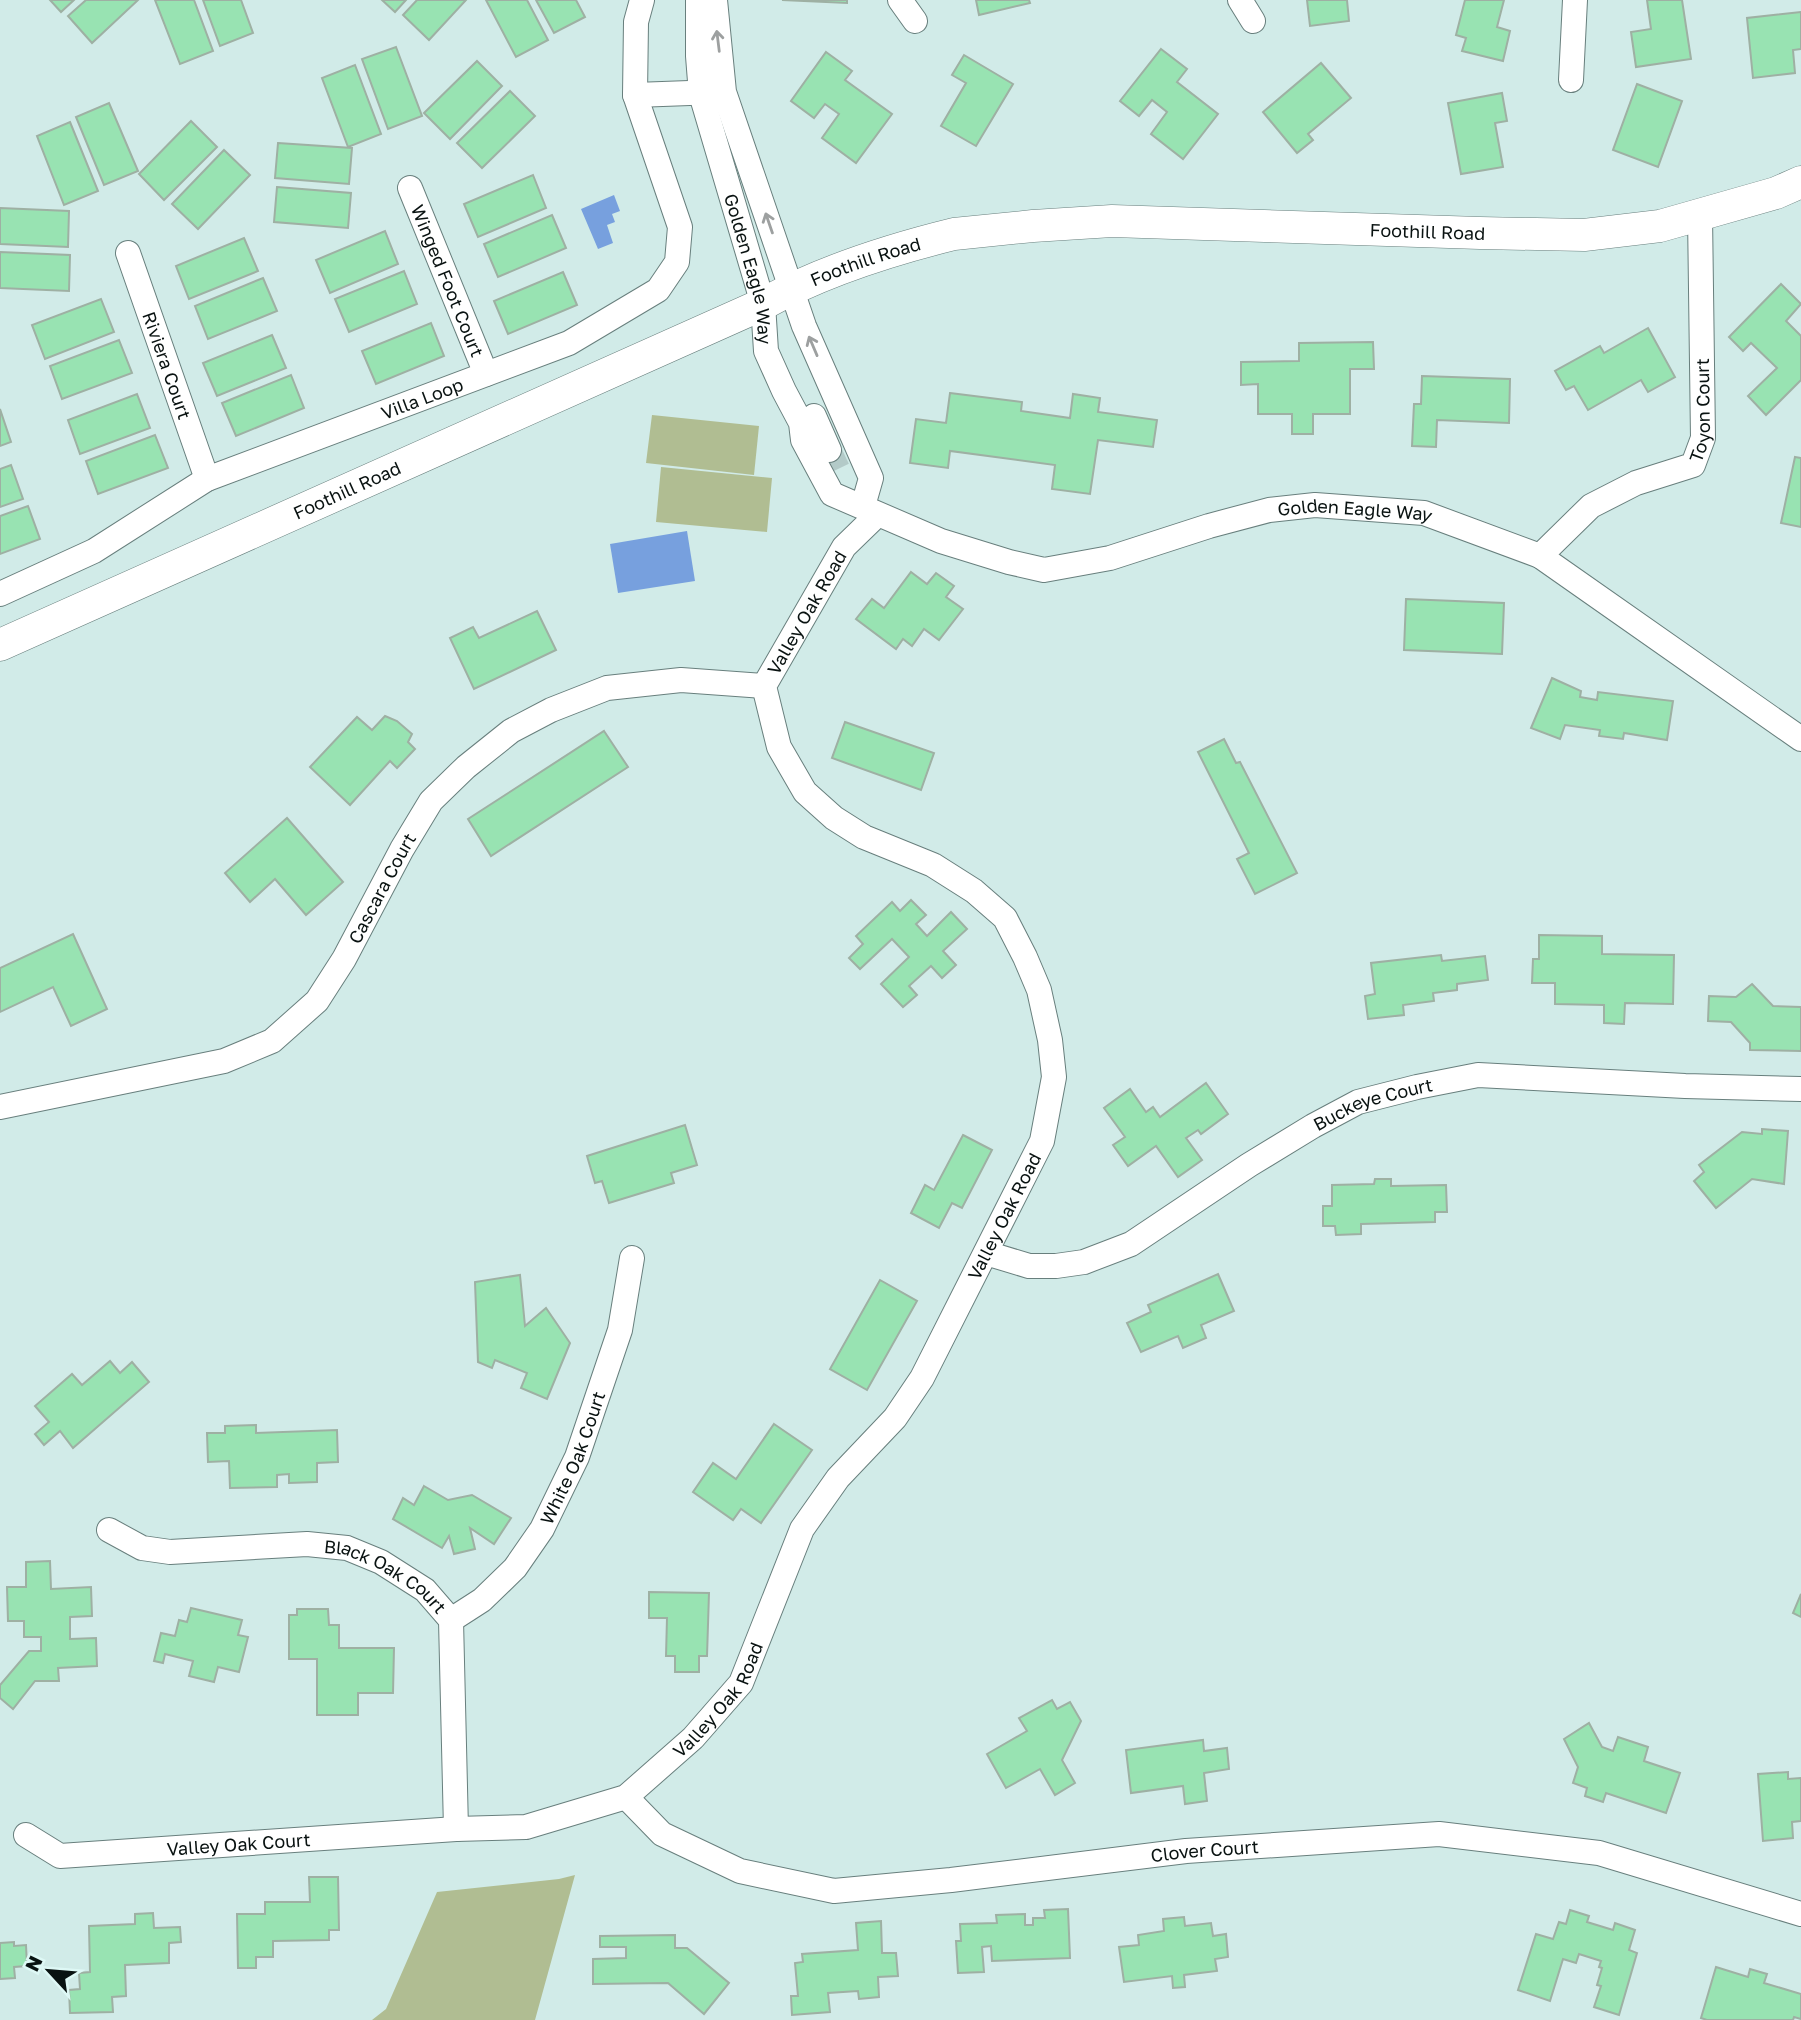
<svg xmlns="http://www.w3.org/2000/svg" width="1801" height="2020" viewBox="0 0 1801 2020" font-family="'Golos Text',sans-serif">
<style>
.green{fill:#b0bd92}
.water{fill:#77a0de}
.building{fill:#98e3b2;stroke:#9eb0a3;stroke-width:2}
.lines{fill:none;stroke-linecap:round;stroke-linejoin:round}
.minor-tunnel{stroke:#b3cac8;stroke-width:24;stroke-dasharray:24 12;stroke-linecap:butt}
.minor-casing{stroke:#687f7d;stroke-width:26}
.major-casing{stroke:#687f7d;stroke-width:33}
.minor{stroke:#fff;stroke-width:24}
.major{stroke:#fff;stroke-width:32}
.oneway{stroke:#9da0a0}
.labels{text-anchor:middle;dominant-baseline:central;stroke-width:5;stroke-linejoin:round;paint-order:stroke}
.street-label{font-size:18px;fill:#091211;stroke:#def8f5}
</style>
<rect width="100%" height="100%" fill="#d1ebe8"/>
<g class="green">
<polygon points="652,415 759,426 754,475 646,463"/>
<polygon points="661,467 772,478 767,532 656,522"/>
<polygon points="575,1875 535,2020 372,2020 386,2009 437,1892 559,1879"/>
</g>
<g class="water">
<polygon points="614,195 620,211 612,214 615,222 607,225 613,243 598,249 581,209"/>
<polygon points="687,531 695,581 618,593 610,544"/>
</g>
<g class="building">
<polygon points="50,0 74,0 61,12"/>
<polygon points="86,0 138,0 92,43 68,16"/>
<polygon points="155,0 194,0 213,51 180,64"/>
<polygon points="203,0 241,0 253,33 220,46"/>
<polygon points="382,0 406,0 395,12"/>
<polygon points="417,0 466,0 429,40 403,15"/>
<polygon points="486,0 527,0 548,40 516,57"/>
<polygon points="536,0 576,0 585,17 554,33"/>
<polygon points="782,0 847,0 847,3"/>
<polygon points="976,0 1029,0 1030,3 979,15"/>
<polygon points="1307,0 1347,0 1349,21 1310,26"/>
<polygon points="1465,0 1504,0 1497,27 1510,31 1503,61 1462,51 1466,38 1456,35"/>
<polygon points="1647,0 1682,0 1691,59 1636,67 1631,32 1651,29"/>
<polygon points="1801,12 1801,49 1793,50 1795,73 1753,78 1747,18"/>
<polygon points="396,47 422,116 388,129 362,59"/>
<polygon points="1161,49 1187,69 1177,82 1218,114 1183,159 1151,134 1167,112 1152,100 1139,116 1120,101"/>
<polygon points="826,52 852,71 845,80 892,114 856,163 822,138 839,114 825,104 814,118 791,101"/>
<polygon points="964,55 1013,84 976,146 941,126 966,83 952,75"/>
<polygon points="477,61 502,86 450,139 424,113"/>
<polygon points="1321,63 1351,98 1308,134 1313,140 1297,153 1263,112"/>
<polygon points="355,65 381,134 348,147 322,78"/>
<polygon points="1637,84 1682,101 1658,167 1613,150"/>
<polygon points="510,91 535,116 482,168 457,143"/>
<polygon points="1502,93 1507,121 1495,123 1503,167 1461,174 1448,103"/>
<polygon points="109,103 138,171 104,185 76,117"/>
<polygon points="191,121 217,147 164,200 139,174"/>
<polygon points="70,122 98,191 64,205 37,136"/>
<polygon points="278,143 352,148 349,184 275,178"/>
<polygon points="224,150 250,175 198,229 172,204"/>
<polygon points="533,175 546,208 478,237 464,204"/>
<polygon points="277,187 351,193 348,228 274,222"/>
<polygon points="0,208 69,211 68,247 0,244"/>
<polygon points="552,215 566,248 498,277 484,244"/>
<polygon points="385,231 398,264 330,293 316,260"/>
<polygon points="244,238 258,271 189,299 176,266"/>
<polygon points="0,252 70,255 69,291 0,288"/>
<polygon points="404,271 417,304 349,332 335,299"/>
<polygon points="563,272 577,305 508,334 494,301"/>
<polygon points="263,278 277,311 208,339 195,306"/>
<polygon points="1781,284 1801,304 1786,321 1801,336 1801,380 1766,415 1748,396 1777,368 1751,343 1743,351 1729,337"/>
<polygon points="101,299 114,332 45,359 32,325"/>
<polygon points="431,323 444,356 376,384 362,351"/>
<polygon points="1648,328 1675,377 1648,392 1641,380 1588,410 1574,386 1566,390 1555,371 1600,346 1604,353"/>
<polygon points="272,335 286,368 217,396 203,363"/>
<polygon points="119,340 132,373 62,399 50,366"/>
<polygon points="1373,342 1374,369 1350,369 1350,414 1313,414 1313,434 1292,434 1292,414 1258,414 1258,384 1241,385 1241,362 1299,361 1299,343"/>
<polygon points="291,375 304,408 236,436 222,403"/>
<polygon points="1422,376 1510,379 1509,423 1437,420 1436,447 1412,446 1414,404 1421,404"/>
<polygon points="950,393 1022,402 1021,411 1070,418 1073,394 1100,398 1098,412 1157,420 1153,447 1098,440 1090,494 1052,489 1055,465 950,451 948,468 910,463 916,419 946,423"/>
<polygon points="137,394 150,428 80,454 68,420"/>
<polygon points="0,409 11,442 0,446"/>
<polygon points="155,435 168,468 98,494 86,461"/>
<polygon points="1795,457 1801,458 1801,527 1781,523"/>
<polygon points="11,465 23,499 0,507 0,469"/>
<polygon points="28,506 40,539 0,554 0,516"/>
<polygon points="911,572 927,584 936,573 954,586 946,597 963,609 939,640 924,629 912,646 903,639 896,649 856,619 872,599 884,608"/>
<polygon points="1406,599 1504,603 1502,654 1404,650"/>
<polygon points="537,611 556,650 474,689 450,638 473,627 479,638"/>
<polygon points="1552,678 1581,691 1580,697 1597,700 1598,692 1673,701 1667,740 1624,733 1623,739 1599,736 1600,730 1565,725 1560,739 1531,728"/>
<polygon points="385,716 397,721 412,734 408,742 415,749 397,768 390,761 350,805 310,767 357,717 372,730"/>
<polygon points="845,722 934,753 921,790 832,758"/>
<polygon points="604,731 628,767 491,856 468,819"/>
<polygon points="1224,739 1236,763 1240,762 1297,873 1255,894 1237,859 1249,853 1198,752"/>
<polygon points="287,818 343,882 306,915 275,879 250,902 225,873"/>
<polygon points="911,900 926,915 916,924 927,936 951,912 967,929 943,951 956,965 942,978 931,966 909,986 917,995 903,1007 881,984 909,957 892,939 860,969 849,958 863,944 856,936 892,902 900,911"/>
<polygon points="73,934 107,1009 71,1026 53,987 0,1012 0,968"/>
<polygon points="1539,935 1602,936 1602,954 1674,955 1673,1004 1625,1003 1624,1024 1604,1023 1604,1005 1555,1004 1555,983 1532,983 1533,959 1539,959"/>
<polygon points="1441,955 1442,961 1485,956 1488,980 1457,984 1457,990 1433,993 1434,1001 1403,1005 1404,1015 1368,1019 1365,996 1375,994 1371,963"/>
<polygon points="1752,984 1773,1006 1801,1007 1801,1051 1750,1050 1750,1043 1731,1022 1708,1021 1709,996 1736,997"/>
<polygon points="1206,1083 1228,1114 1201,1134 1198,1130 1186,1138 1202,1160 1178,1177 1156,1146 1128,1166 1113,1145 1125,1137 1104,1108 1130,1089 1146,1112 1153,1107 1160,1117"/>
<polygon points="685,1125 697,1165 671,1173 674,1183 609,1203 602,1181 595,1183 587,1156"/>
<polygon points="1762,1129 1788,1131 1784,1184 1752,1179 1716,1208 1694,1181 1704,1172 1699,1165 1742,1132 1762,1134"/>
<polygon points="963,1135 992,1150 962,1208 952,1203 939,1228 911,1213 925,1185 934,1190"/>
<polygon points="1375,1179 1391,1179 1391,1186 1446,1185 1447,1212 1435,1212 1435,1222 1361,1224 1361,1234 1336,1235 1335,1226 1323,1226 1323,1206 1332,1206 1332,1185 1374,1184"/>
<polygon points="1218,1274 1234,1311 1201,1325 1206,1338 1183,1348 1178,1336 1141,1352 1127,1323 1151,1312 1148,1305"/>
<polygon points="520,1275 525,1326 546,1308 570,1343 547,1399 521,1388 527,1373 495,1360 492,1368 478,1362 475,1282"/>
<polygon points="880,1280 917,1301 867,1390 830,1369"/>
<polygon points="110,1361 120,1373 132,1362 149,1382 73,1448 60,1431 44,1445 35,1434 49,1422 35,1406 72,1374 82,1385"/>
<polygon points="774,1424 812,1450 761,1523 741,1509 733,1520 693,1492 713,1463 736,1479"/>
<polygon points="256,1425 256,1433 337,1430 338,1462 317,1463 317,1482 289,1483 289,1474 277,1475 277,1487 230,1488 229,1461 208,1462 207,1433 225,1433 225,1426"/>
<polygon points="424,1486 448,1500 472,1495 511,1518 494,1544 470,1528 475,1549 454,1554 449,1536 442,1548 393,1519 403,1498 414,1505"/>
<polygon points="50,1561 51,1589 91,1587 92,1616 70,1617 70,1639 96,1638 97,1666 58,1668 59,1681 35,1681 13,1709 0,1698 0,1685 29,1651 41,1651 41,1637 24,1637 24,1621 8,1621 7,1587 26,1587 26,1562"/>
<polygon points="649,1592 709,1593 707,1656 699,1656 699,1672 675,1672 675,1656 666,1656 667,1618 649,1618"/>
<polygon points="1801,1594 1801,1617 1793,1613"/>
<polygon points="191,1608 242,1620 238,1635 248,1637 239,1672 218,1667 214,1682 189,1676 193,1661 165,1654 163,1663 154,1661 161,1633 175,1636 179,1620 187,1622"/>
<polygon points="297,1609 328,1609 329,1625 339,1625 339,1648 394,1648 393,1693 358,1693 358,1715 317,1715 317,1659 289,1659 289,1615 297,1615"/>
<polygon points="1052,1700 1057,1709 1070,1702 1081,1721 1062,1760 1075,1783 1055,1795 1040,1769 1006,1788 987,1754 1027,1731 1019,1718"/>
<polygon points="1589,1723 1602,1747 1613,1751 1618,1737 1648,1747 1644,1761 1680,1773 1666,1813 1606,1793 1603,1802 1585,1796 1587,1788 1573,1783 1578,1767 1564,1739"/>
<polygon points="1203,1740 1204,1751 1227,1748 1229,1769 1204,1773 1207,1801 1185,1804 1183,1786 1131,1793 1126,1750"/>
<polygon points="1788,1772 1788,1779 1801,1778 1801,1821 1792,1822 1793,1838 1763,1841 1758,1774"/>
<polygon points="309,1877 338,1877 339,1930 329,1930 329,1940 273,1941 273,1957 256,1957 256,1968 238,1968 237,1914 265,1914 265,1902 310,1902"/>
<polygon points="1068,1909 1070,1958 992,1961 991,1946 982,1947 984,1972 958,1973 956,1941 961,1941 960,1924 997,1923 996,1915 1025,1914 1025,1925 1033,1925 1033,1918 1045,1918 1044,1910"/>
<polygon points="1570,1910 1589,1916 1587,1922 1613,1930 1615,1923 1635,1930 1629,1950 1637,1953 1619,2015 1594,2007 1601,1986 1597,1985 1602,1968 1599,1967 1601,1961 1579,1954 1576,1963 1563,1959 1550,2001 1518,1990 1536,1934 1553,1939 1559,1922 1566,1924"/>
<polygon points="153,1913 154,1928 180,1927 181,1942 169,1943 169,1963 125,1965 126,1996 112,1997 113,2012 70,2013 69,1990 80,1989 79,1973 90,1972 89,1926 135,1924 135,1914"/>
<polygon points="1184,1917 1185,1926 1211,1923 1213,1936 1226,1934 1228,1957 1215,1959 1217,1971 1184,1975 1185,1987 1173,1988 1172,1976 1124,1982 1119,1947 1139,1945 1138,1935 1164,1931 1163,1919"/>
<polygon points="881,1921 882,1953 896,1953 898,1976 878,1977 879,1997 859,1999 858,1991 828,1993 830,2012 792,2015 791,1996 798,1996 795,1963 803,1962 802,1954 858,1950 856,1923"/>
<polygon points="675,1935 675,1948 687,1948 729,1983 704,2014 668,1983 593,1984 593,1959 626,1958 626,1947 600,1947 600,1936"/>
<polygon points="14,1942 14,1946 26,1945 27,1966 14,1967 15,1978 0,1979 0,1943"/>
<polygon points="1716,1967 1748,1977 1750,1969 1767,1974 1764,1983 1801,1994 1801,2019 1794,2017 1793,2020 1707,2020 1701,2018"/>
</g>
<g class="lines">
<polyline class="minor-tunnel" points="829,450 838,469"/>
<defs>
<g id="minor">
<path id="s1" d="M698 0V56L701 94 763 304 766 351 784 391 801 423 803 440 832 494 941 541 1009 562 1044 570 1110 558 1209 526 1269 510 1315 505 1424 513 1540 556 1801 739"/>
<polyline points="715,0 724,92 804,326 871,478 863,506"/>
<polyline points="900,0 915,21"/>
<polyline points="1240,0 1253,21"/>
<polyline points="1571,80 1575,0"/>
<polyline points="635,95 717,92"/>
<path id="s2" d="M410 188 486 374"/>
<path id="s3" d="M128 253 207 479"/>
<polyline points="814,416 829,450"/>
<path id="s4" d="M1540 556 1591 506 1636 483 1693 465 1703 438 1700 215"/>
<path id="s5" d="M0 594 94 551 207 479 569 343 658 290 677 262 680 227 635 95 636 22 642 0"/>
<path id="s6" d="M0 1107 224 1061 272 1041 317 1001 344 959 402 849 431 801 466 767 511 731 551 710 607 688 681 680 764 686"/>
<path id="s7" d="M986 1253 1029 1266H1056L1084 1262 1131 1244 1249 1165 1313 1126 1358 1102 1417 1087 1478 1075 1685 1086 1801 1089"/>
<path id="s8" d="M109 1530 142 1548 170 1552 307 1544 347 1548 381 1562 425 1590 451 1620 456 1829"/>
<path id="s9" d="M451 1620 482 1600 515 1568 542 1529 577 1457 620 1330 632 1258"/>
<path id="s10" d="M626 1797 662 1834 740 1871 834 1891 951 1880 1186 1851 1439 1834 1599 1853 1801 1914"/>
<path id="s11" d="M26 1835 60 1856 456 1829 526 1827 626 1797 693 1738 741 1683 802 1529 838 1478 895 1418 922 1378 1042 1141 1054 1077 1050 1040 1039 990 1025 957 1005 918 974 891 933 865 864 837 834 818 805 792 779 747 764 686 844 547 877 515"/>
</g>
<g id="major">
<path id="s12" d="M0 645 763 304C822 271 889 250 954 234L1033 226 1112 221 1480 233 1584 235 1660 226 1776 193 1801 182"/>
</g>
</defs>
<use href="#minor" class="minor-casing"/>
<use href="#major" class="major-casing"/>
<use href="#minor" class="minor"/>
<use href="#major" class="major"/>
</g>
<defs><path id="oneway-shaft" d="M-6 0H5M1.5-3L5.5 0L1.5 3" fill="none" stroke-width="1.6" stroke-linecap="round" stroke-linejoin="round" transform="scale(1.75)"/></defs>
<g class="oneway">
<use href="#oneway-shaft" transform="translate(718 41) rotate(-97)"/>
<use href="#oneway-shaft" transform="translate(769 223) rotate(-109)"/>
<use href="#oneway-shaft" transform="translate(813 346) rotate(-113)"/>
</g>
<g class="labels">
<g class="street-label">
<text stroke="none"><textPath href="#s12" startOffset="1514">Foothill Road</textPath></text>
<text stroke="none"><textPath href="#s12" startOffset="947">Foothill Road</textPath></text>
<text stroke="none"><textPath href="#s1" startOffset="276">Golden Eagle Way</textPath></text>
<text stroke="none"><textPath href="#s2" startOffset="100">Winged Foot Court</textPath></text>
<text stroke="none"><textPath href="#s3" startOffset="119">Riviera Court</textPath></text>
<text stroke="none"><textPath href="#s5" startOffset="467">Villa Loop</textPath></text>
<text stroke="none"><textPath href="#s4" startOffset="238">Toyon Court</textPath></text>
<text stroke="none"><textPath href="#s12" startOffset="380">Foothill Road</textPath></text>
<text stroke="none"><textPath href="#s1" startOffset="1064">Golden Eagle Way</textPath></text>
<text stroke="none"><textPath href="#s11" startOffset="2070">Valley Oak Road</textPath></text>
<text stroke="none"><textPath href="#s6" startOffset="471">Cascara Court</textPath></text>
<text stroke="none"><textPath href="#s7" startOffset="432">Buckeye Court</textPath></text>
<text stroke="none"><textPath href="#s11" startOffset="1314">Valley Oak Road</textPath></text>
<text stroke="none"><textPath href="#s9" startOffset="208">White Oak Court</textPath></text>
<text stroke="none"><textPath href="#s8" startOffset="290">Black Oak Court</textPath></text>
<text stroke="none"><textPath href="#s11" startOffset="747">Valley Oak Road</textPath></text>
<text stroke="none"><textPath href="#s11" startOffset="219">Valley Oak Court</textPath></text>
<text stroke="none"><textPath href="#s10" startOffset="607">Clover Court</textPath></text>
</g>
</g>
<g transform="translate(49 1971) rotate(296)" stroke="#def8f5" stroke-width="5" paint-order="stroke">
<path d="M0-5L12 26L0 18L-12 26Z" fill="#091211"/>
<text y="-10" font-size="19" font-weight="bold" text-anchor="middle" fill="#091211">N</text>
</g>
</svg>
